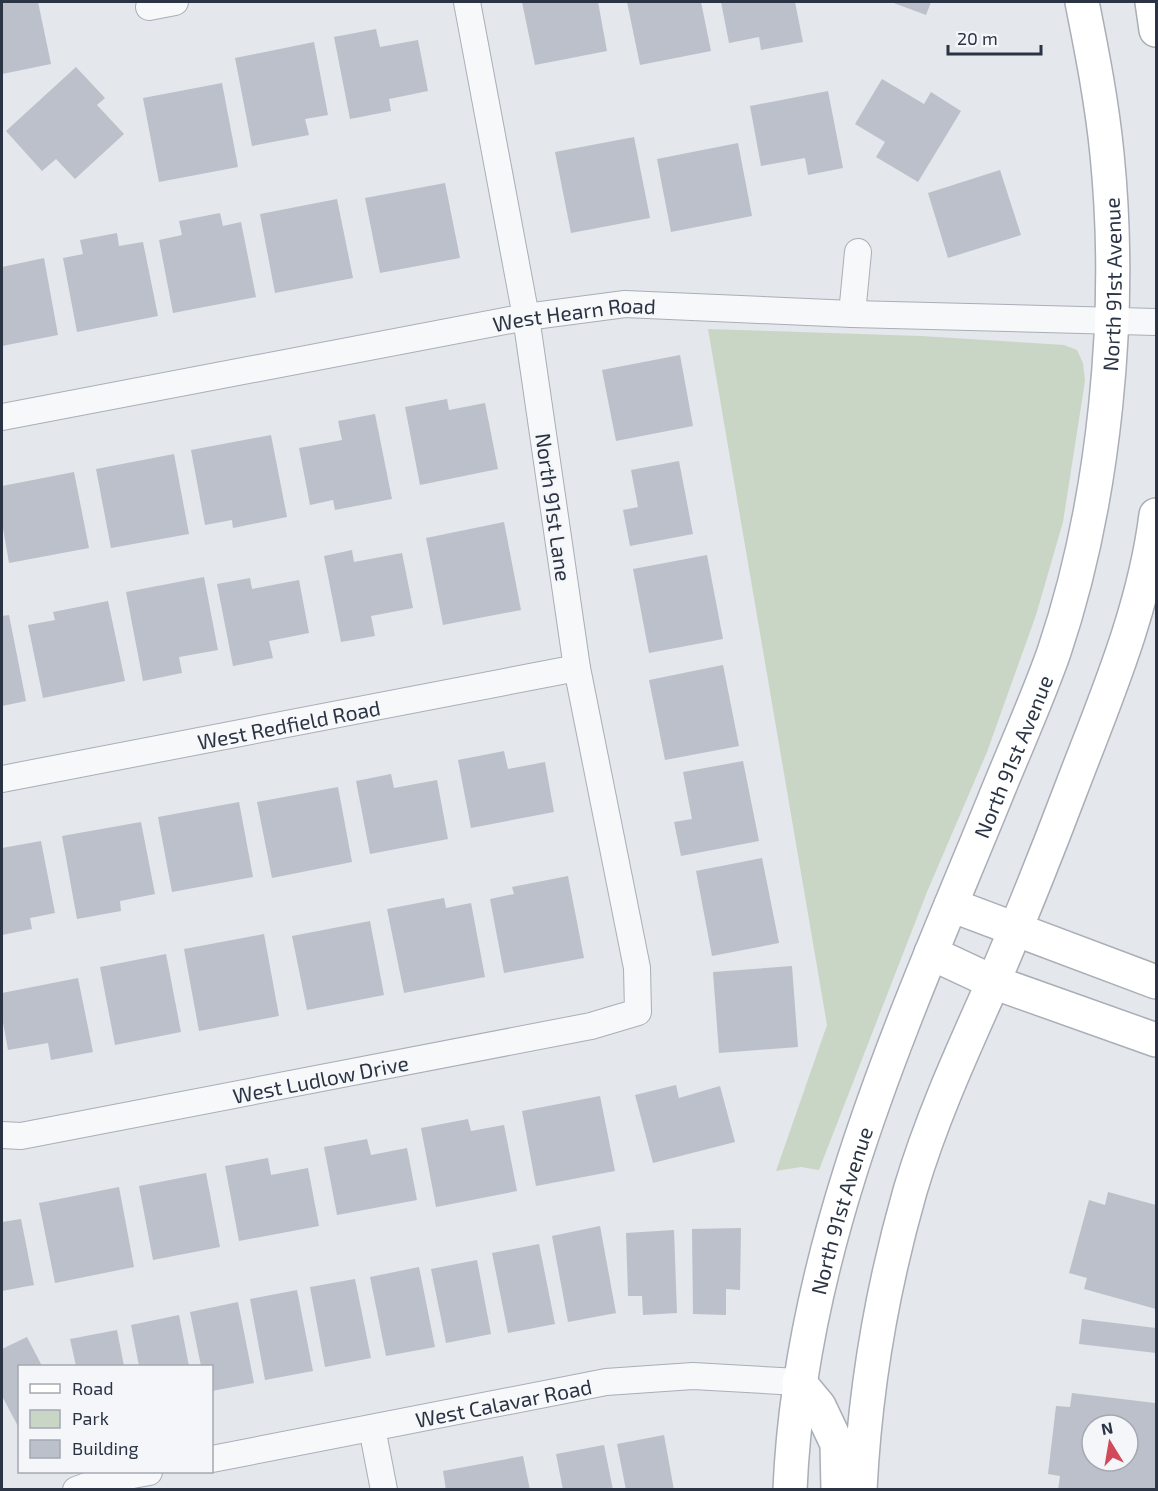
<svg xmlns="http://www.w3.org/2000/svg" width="1158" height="1491" viewBox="0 0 1158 1491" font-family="'Exo 2',sans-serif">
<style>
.green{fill:#c9d6c5}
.building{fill:#bbc0ca;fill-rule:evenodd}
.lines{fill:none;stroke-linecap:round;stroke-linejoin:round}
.street-casing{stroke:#a9aeb7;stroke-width:28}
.secondary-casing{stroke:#a9aeb7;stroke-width:36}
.street{stroke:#f7f8fa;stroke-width:26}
.secondary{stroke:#fff;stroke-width:33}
.labels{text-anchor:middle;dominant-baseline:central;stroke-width:5;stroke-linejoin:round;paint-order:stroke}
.street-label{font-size:21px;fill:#2b3445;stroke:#f4f6f9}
</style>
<rect width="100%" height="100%" fill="#e4e7ec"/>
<polygon class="green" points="708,329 921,336 1064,345 1077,350 1083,363 1085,381 1063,522 1036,615 987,752 927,892 819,1170 801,1167 776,1171 827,1025"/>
<g class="building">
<polygon points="2,2 38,2 51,64 2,74"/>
<polygon points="522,2 598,2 607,51 535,65"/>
<polygon points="627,2 701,2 711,51 640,65"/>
<polygon points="721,2 795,2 803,42 761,50 759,37 729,43"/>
<polygon points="891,2 931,2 926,15"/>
<polygon points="376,29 380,47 418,40 428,91 389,99 391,111 350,119 334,37"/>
<polygon points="314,42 328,115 305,119 309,135 252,146 235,58"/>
<polygon points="76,67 105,98 97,105 124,134 75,179 56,159 42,171 6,131"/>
<polygon points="882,79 924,104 931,92 961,111 918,182 876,157 885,142 855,124"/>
<polygon points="222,83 238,167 159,182 143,98"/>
<polygon points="828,91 843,168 808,175 805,158 761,166 750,106"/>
<polygon points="634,137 650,218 571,233 555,152"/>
<polygon points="738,143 752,216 671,232 657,159"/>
<polygon points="1000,170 1021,235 948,258 928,193"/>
<polygon points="445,183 460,258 380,273 365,198"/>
<polygon points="337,199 353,278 275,293 260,214"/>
<polygon points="220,213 223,226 241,222 256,297 173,313 159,240 182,235 179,221"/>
<polygon points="117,233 119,246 143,242 158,316 77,332 63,258 83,254 80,240"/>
<polygon points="44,258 58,335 2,346 2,267"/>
<polygon points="680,355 693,426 616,441 602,370"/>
<polygon points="447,399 449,410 485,403 498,469 420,485 405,407"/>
<polygon points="375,414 392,499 335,510 333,500 310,505 299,448 342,440 338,421"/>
<polygon points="271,435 287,517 233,528 232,520 205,525 191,450"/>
<polygon points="174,454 189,534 111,548 96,469"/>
<polygon points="679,461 693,534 630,546 623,510 638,507 631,470"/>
<polygon points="74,472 89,548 9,563 2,522 2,486"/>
<polygon points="504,522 521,610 443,625 426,538"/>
<polygon points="352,550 354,562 402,553 413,608 371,616 375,636 341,642 324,556"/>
<polygon points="707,555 723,639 649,653 633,569"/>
<polygon points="204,577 218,650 179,657 182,673 143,681 126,592"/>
<polygon points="250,578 252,589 299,580 309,633 269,641 273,658 233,666 217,584"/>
<polygon points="108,601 125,681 43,698 28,625 55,620 53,612"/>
<polygon points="9,615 26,701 2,706 2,616"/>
<polygon points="723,665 739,746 665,760 649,680"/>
<polygon points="504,751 508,769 545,762 554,812 471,828 458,760"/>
<polygon points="743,761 759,841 681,856 674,822 692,819 683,772"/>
<polygon points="391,774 394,788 437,780 448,839 370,854 356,781"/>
<polygon points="338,787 352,862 272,878 257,802"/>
<polygon points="239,802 253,877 172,892 158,817"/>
<polygon points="141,822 155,894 120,901 121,911 77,919 62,836"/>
<polygon points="41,841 55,913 30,918 32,929 2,935 2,848"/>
<polygon points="762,858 779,943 712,956 696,871"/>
<polygon points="568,876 584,958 504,973 490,899 514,894 512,887"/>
<polygon points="444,898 446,908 471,903 485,977 404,993 387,909"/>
<polygon points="370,921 384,995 307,1010 292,936"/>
<polygon points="264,934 279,1016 199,1031 184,949"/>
<polygon points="166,954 181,1032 115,1045 100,967"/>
<polygon points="792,966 798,1047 719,1053 713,972"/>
<polygon points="78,978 93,1052 51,1060 48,1043 8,1050 2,1017 2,993"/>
<polygon points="676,1085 679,1098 720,1086 735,1142 653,1163 635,1095"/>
<polygon points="600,1096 615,1171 536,1186 522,1111"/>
<polygon points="468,1119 471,1131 504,1125 517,1191 436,1207 421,1128"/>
<polygon points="367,1139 371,1155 407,1148 417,1200 337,1215 324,1147"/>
<polygon points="268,1158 271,1175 308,1168 319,1226 239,1241 225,1166"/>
<polygon points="206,1173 220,1247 153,1260 139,1186"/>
<polygon points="119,1187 134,1267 55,1283 39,1203"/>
<polygon points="1108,1192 1156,1205 1156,1309 1084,1289 1087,1278 1069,1273 1089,1200 1105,1205"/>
<polygon points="21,1219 34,1285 2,1291 2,1222"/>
<polygon points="600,1226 616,1313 568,1322 552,1236"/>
<polygon points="741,1228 740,1290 726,1289 726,1315 693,1314 692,1229"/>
<polygon points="674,1230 677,1313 643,1315 642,1296 628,1296 626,1233"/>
<polygon points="539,1244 555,1324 508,1333 492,1253"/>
<polygon points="477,1260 491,1334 446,1343 431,1269"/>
<polygon points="419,1267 435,1347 386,1356 370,1277"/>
<polygon points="355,1279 371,1358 325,1367 310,1287"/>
<polygon points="297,1290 313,1371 265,1380 250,1299"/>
<polygon points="238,1302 254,1383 212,1391 212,1366 201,1366 190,1312"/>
<polygon points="179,1315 189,1366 139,1366 131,1325"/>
<polygon points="1082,1319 1156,1328 1156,1353 1079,1344"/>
<polygon points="117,1330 124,1366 76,1366 70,1339"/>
<polygon points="27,1337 42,1366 20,1366 20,1430 2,1396 2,1349"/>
<path d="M1072 1393 1155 1403 1156 1490H1058L1060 1476 1048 1474 1056 1406 1070 1407ZM1092 1425H1128V1461H1092Z"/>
<polygon points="664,1435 674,1490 626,1490 617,1444"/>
<polygon points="604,1445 613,1490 563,1490 556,1454"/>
<polygon points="523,1456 530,1490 446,1490 443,1471"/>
</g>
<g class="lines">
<defs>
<g id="street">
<polyline points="149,7 175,2"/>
<polyline points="852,314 858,252"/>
<path id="s1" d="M2 417 526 317 625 304 852 314 1156 322"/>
<path id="s2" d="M2 779 577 668"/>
<path id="s3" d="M2 1135 21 1136 591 1026 638 1012 637 968 577 668 526 317 467 2"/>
<polyline points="372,1428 384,1490"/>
<path id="s4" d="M212 1459 606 1382 693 1376 799 1382"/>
<polyline points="76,1490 100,1481 149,1472"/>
</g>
<g id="secondary">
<polyline points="1152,2 1156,30"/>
<polyline points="951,905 1156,982"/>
<polyline points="931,953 993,982 1156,1040"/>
<polyline points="799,1382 819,1406 837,1444 838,1490"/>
<path id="s5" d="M790 1490C800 1246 902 1025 993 803 1013 753 1036 703 1054 652 1105 501 1123 313 1107 154 1102 103 1092 52 1082 2"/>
<path d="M860 1490C865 1388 882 1289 910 1191 931 1120 962 1052 992 985 1020 920 1046 855 1071 789 1105 700 1144 611 1156 515"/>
</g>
</defs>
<use href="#street" class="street-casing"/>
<use href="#secondary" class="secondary-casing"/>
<use href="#street" class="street"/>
<use href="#secondary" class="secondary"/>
</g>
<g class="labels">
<g class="street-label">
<text stroke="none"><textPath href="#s5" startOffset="1257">North 91st Avenue</textPath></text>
<text stroke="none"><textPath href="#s1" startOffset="582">West Hearn Road</textPath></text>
<text transform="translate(554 507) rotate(82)">North 91st Lane</text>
<text stroke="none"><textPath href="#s2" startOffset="292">West Redfield Road</textPath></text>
<text stroke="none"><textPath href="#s5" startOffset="771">North 91st Avenue</textPath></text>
<text stroke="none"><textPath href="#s3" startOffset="324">West Ludlow Drive</textPath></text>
<text stroke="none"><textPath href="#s5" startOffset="285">North 91st Avenue</textPath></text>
<text stroke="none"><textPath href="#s4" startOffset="297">West Calavar Road</textPath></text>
</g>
</g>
<rect width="1158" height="1491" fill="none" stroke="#2b3445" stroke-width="6"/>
<rect x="18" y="1365" width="195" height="108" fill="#f4f6f9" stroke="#a4a8b1" stroke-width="1.5"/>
<rect x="30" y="1384" width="30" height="9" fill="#ffffff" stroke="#a4a8b1" stroke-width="1.5"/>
<text x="72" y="1395" font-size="18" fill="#2b3445">Road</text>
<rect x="30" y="1410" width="30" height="18" fill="#c9d6c5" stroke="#a4a8b1" stroke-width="1.5"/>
<text x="72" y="1425" font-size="18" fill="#2b3445">Park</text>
<rect x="30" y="1440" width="30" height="18" fill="#bbc0ca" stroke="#a4a8b1" stroke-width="1.5"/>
<text x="72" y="1455" font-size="18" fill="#2b3445">Building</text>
<g transform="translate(1110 1443) rotate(349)"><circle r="28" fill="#f4f6f9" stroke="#a4a8b1" stroke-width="1.5"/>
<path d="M0-4.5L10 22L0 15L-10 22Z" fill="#d1495b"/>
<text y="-9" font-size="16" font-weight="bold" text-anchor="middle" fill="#2b3445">N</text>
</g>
<path d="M948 45v9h93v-9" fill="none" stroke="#2b3445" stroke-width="3"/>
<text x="957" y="45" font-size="18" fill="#2b3445" stroke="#f4f6f9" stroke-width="4.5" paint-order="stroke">20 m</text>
</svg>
